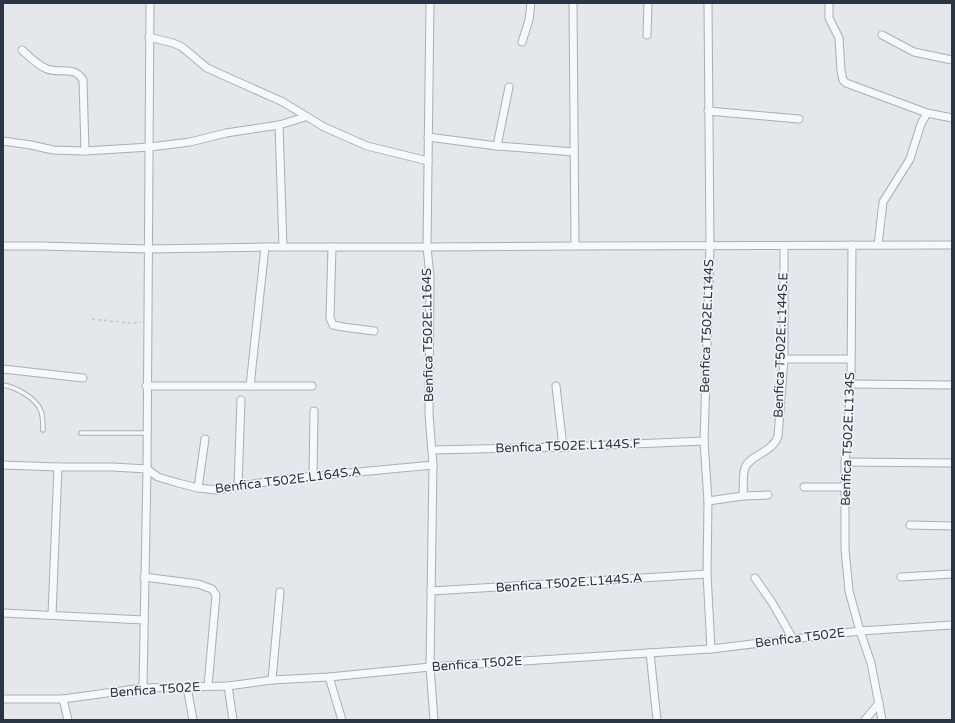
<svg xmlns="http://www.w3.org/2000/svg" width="955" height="723" viewBox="0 0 955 723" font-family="'Varela Round',sans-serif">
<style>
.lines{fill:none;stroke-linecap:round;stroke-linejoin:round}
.service-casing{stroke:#a9aeb7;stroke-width:5.5}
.minor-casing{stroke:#a9aeb7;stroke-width:9}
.path{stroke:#c2c5cb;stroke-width:1.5;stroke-dasharray:3 3;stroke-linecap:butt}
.service{stroke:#f7f8fa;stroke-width:3.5}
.minor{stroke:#f7f8fa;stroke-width:7}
.labels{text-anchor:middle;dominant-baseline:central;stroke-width:3;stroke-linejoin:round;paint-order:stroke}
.street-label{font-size:13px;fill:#2b3445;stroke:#f4f6f9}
</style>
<rect width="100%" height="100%" fill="#e4e7ec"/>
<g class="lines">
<defs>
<g id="service">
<path d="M3 385C16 387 36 398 41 411 43 417 43 424 43 430"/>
<polyline points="81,433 147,433"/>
</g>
<g id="minor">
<polyline points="430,3 427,247 430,276 429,414 433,465 430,667 434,720"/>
<polyline points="573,3 575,246"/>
<polyline points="708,3 710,246 704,441 708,501 707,574 711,649"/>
<polyline points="829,3 829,18 839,38 841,71 843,80 846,83 927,113 952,118"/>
<polyline points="647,35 648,3"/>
<polyline points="882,35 914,52 952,60"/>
<polyline points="149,37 173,43 182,47 207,68 283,102 324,127 367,146 428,161"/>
<polyline points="522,42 529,20 531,3"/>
<path d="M22 50C29 56 37 65 47 69 60 74 74 65 83 80L85 151"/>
<polyline points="509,87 497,146 574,152"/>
<polyline points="708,111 799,119"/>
<polyline points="279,125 283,247"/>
<polyline points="428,137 497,146"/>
<polyline points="3,141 31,145 53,150 85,151 150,147 190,142 226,133 279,125 305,117"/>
<polyline points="852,245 851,384 845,462 845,549 849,591 860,631 871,663 882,720"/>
<polyline points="878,245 883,202 910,159 921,124 927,113"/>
<polyline points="3,246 42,246 148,249 265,247 427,247 575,246 952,245"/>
<polyline points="332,247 330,318 333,325 343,327 374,331"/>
<polyline points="784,359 850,359"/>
<polyline points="3,369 83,378"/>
<polyline points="851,384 952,385"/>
<polyline points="146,386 312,386"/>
<polyline points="250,386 265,247"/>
<polyline points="556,386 563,447"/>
<polyline points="432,450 563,447 704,441"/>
<polyline points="845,462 952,463"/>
<polyline points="3,465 58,467 113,467 147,469 158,477 178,483 198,488 217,490 284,479 433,465"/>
<polyline points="313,476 314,411"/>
<polyline points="238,487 241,400"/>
<polyline points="804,487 846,487"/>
<polyline points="198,488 205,439"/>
<path d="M743 496C744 488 742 474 745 468 749 455 773 453 778 436L784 359V246"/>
<polyline points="708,501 743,496 768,495"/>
<polyline points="910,525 952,526"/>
<polyline points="144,577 198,584 212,589 216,595 208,686"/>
<polyline points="901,577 952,574"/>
<polyline points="755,578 773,604 793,639"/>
<polyline points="431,591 707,574"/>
<polyline points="3,613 144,620"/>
<polyline points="52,615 58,467"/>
<polyline points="650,653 657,720"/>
<polyline points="329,677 342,720"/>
<polyline points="272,680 280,592"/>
<polyline points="228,686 233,720"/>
<polyline points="187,687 193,720"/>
<polyline points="143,688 147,469 150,3"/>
<polyline points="3,699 63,699 143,688 228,686 272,680 329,677 430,667 711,649 860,631 952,625"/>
<polyline points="63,699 68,720"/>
<polyline points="865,720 879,703"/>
</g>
</defs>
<use href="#service" class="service-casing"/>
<use href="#minor" class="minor-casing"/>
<polyline class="path" points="92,319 130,323 141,322"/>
<use href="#service" class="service"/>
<use href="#minor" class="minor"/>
</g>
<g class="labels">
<g class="street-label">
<text transform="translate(707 326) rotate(-88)">Benfica T502E.L144S</text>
<text transform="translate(428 335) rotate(-91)">Benfica T502E.L164S</text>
<text transform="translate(781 345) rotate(-88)">Benfica T502E.L144S.E</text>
<text transform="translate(848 439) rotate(-88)">Benfica T502E.L134S</text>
<text transform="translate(568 446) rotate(-2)">Benfica T502E.L144S.F</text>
<text transform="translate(288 480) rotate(-7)">Benfica T502E.L164S.A</text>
<text transform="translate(569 583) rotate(-4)">Benfica T502E.L144S.A</text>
<text transform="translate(800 638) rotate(-7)">Benfica T502E</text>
<text transform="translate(477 664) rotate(-4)">Benfica T502E</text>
<text transform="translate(155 690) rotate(-4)">Benfica T502E</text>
</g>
</g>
<rect width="955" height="723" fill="none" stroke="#2b3445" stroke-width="8"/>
</svg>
